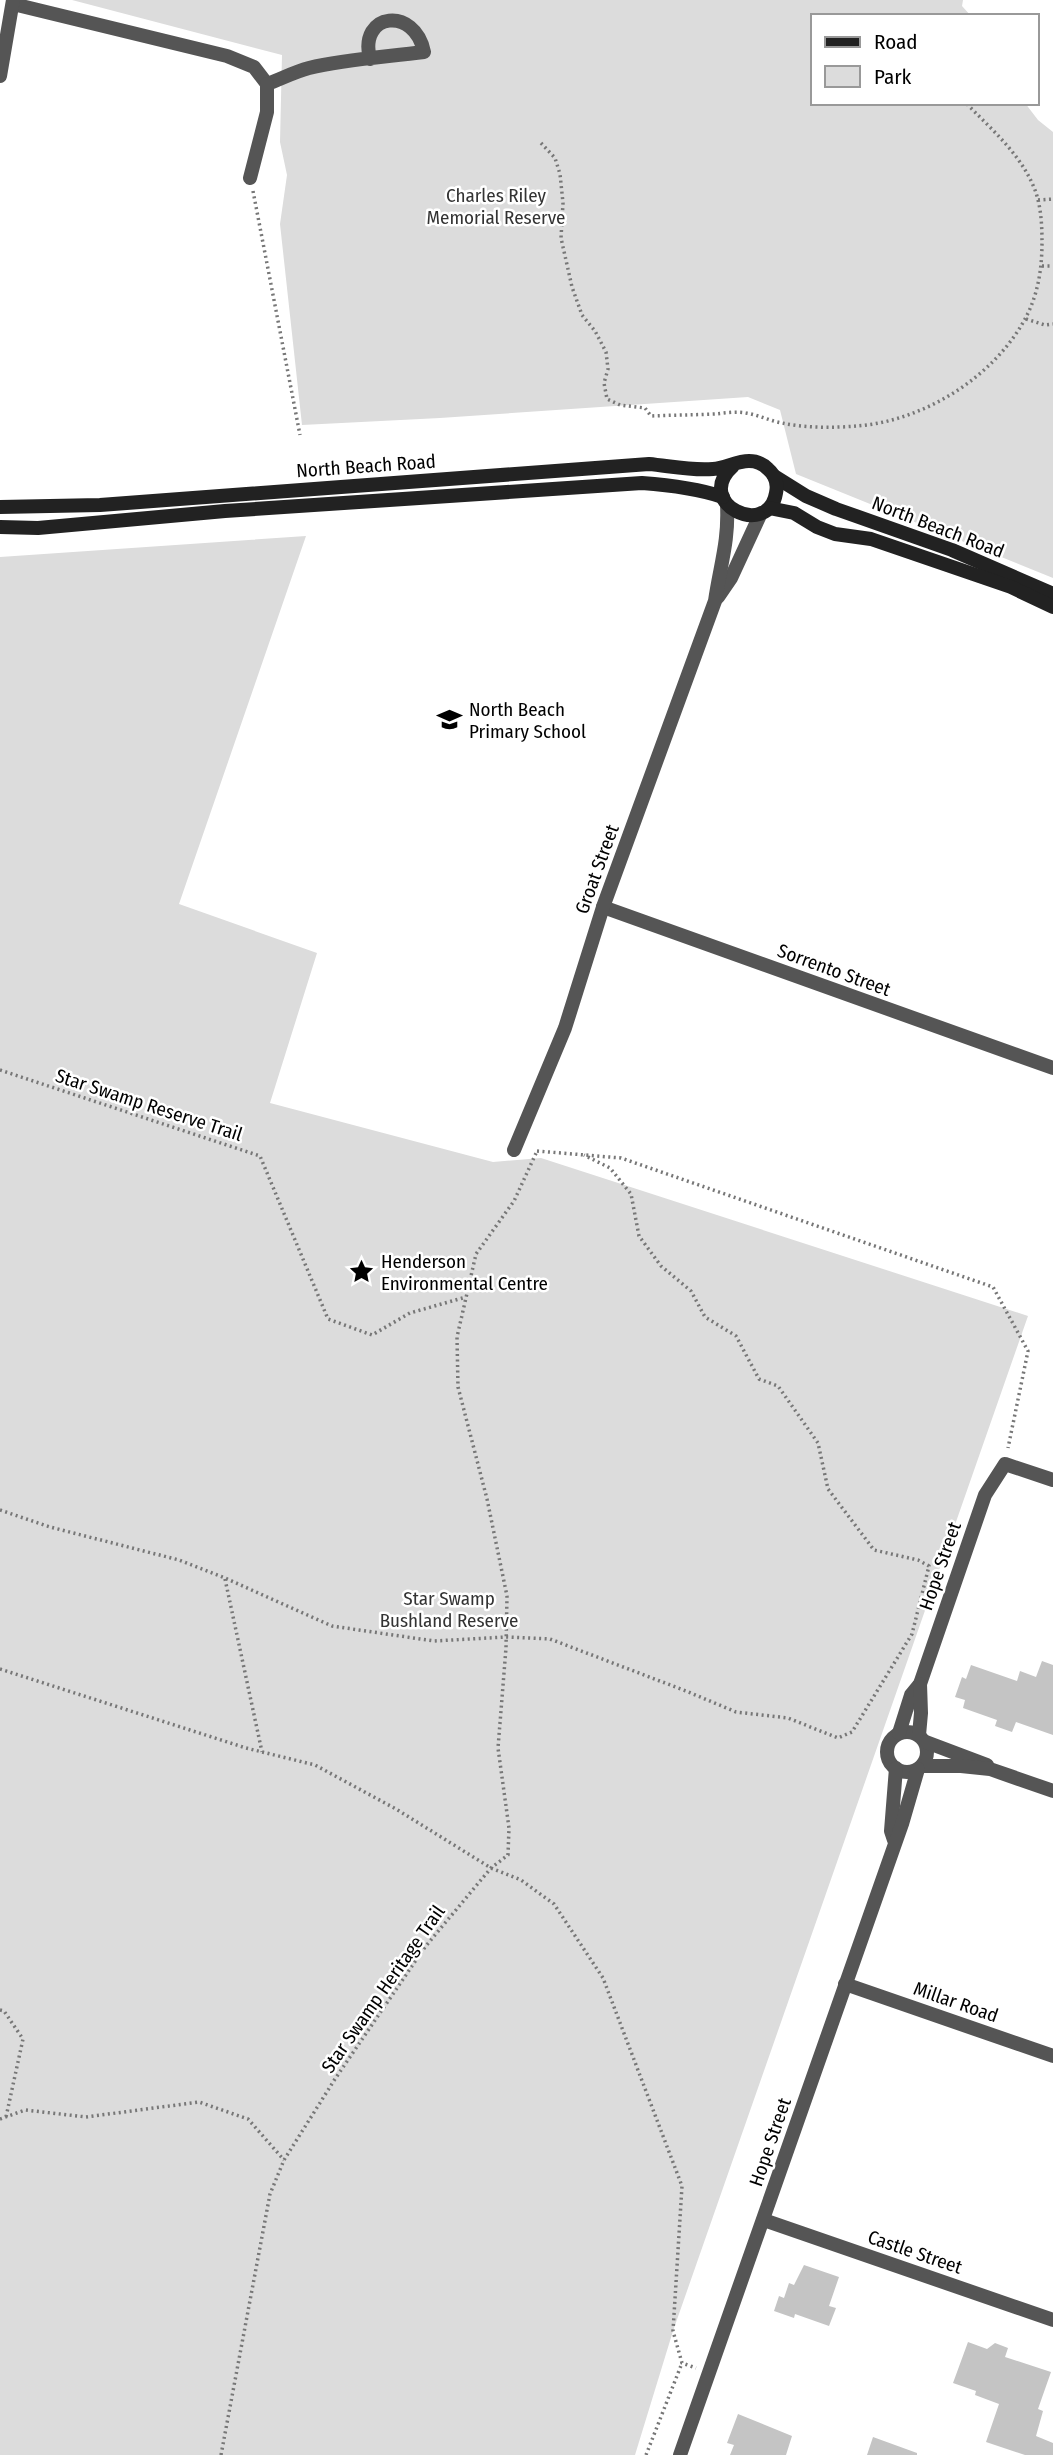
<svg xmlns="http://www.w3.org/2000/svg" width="1053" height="2455" viewBox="0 0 1053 2455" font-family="'Fira Sans Condensed',sans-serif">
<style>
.green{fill:#dcdcdc}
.building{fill:#c4c4c4}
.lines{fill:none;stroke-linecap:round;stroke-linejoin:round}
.path{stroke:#777;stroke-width:3.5;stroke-dasharray:2 3.5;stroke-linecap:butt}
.minor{stroke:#555;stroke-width:14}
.tertiary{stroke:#555;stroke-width:14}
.secondary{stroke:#222;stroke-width:14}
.labels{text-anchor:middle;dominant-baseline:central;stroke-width:5;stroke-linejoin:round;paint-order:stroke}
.park-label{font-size:19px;fill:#333;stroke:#fff}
.street-label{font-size:19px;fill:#000;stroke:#fff}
.poi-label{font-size:19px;fill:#000;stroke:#fff;text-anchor:start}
</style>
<rect width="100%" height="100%" fill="#fff"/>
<g class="green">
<polygon points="72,0 963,0 962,6 971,16 813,16 813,103 1025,103 1038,120 1053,132 1053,578 796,474 780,410 748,397 440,418 302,425 280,224 287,175 280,142 282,55"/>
<polygon points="306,536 179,904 317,953 270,1103 493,1162 541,1158 1028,1316 673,2331 635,2455 0,2455 0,557"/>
</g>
<g class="building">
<polygon points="1042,1661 1053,1665 1053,1735 1016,1722 1012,1732 995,1726 997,1720 963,1708 965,1700 955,1697 962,1677 966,1679 971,1665 1017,1681 1020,1671 1036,1677"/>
<polygon points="804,2265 839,2277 829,2306 836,2308 829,2326 795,2314 794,2318 774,2311 779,2296 784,2298 789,2283 794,2285"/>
<polygon points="968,2342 987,2349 995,2343 1008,2348 1005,2357 1051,2372 1038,2409 1043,2411 1036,2436 1053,2443 1053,2455 1025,2455 986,2442 999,2404 975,2395 976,2391 953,2383"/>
<polygon points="738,2414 792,2436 786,2455 730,2455 734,2445 727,2443"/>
<polygon points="873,2437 917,2453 917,2455 867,2455"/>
</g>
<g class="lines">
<g class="path">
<path d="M541 143 555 158 560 174 563 203 561 238 572 287 582 315 595 331 606 352 608 369 604 383 607 399 620 405 645 408 651 416C672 415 693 415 715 414 725 413 736 411 746 413 759 415 770 421 782 423 805 428 834 428 857 426 923 421 993 378 1025 319 1038 295 1042 269 1042 242 1042 225 1041 206 1035 190 1021 154 992 130 966 103"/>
<polyline points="253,191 300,435"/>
<polyline points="1038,200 1053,199"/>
<polyline points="1042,266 1053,266"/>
<polyline points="1026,319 1045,325 1053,324"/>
<polyline points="0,1070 260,1156 328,1319 372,1335 410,1313 466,1297"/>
<polyline points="537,1151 621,1158 993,1287 1028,1351 1008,1448"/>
<polyline points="0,1510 50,1527 179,1560 225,1578 332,1626 434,1641 506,1637 550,1639 686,1691 736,1712 788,1718 838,1738 852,1732 912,1634 929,1566 918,1560 874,1550 828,1489 818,1443 778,1386 759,1379 736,1336 705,1317 691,1291 661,1266 639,1236 631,1194 610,1168 584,1155"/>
<polyline points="225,1579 262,1752"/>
<polyline points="0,1669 246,1748 315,1765 396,1809 491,1868 521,1880 554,1904 603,1978 682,2186 673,2331 682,2363 696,2368"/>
<polyline points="0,2010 4,2011 23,2039 6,2117"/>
<polyline points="0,2119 25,2110 86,2117 199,2102 248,2119 284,2160"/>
<polyline points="221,2455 270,2194 284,2160 335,2079 425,1947 491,1868 508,1855 509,1828 498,1748 506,1648 507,1596 487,1499 458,1387 457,1337 476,1254 514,1201 537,1151"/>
<polyline points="646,2455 682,2363"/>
</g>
<g class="minor">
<path d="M13 4 227 56 254 67 267 84C281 79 294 72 309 68 346 59 386 57 424 52 415 6 358 12 370 59"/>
<polyline points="250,178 267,112 267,84"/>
<polyline points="718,597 731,578 761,513"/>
<polyline points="603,907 1053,1068"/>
<path d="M514 1150 565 1028 603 907 715 601C720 566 729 541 727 505"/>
<circle cx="907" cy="1752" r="20"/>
<polyline points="899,1733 911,1695 920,1684 985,1495 1005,1464 1053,1480"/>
<polyline points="919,1735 921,1713 920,1684"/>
<polyline points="926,1742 987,1765"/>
<polyline points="922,1766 961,1766 990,1769 1053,1791"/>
<polyline points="894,1840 891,1831 896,1768"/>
<polyline points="845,1984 1053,2056"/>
<polyline points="764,2220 1053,2320"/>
<polyline points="680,2455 902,1824 918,1769"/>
</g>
<polyline class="tertiary" points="0,76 13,0"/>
<g class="secondary">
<polyline points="774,476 806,496 836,509 952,550 1053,594"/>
<path d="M0 507 100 505 649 464C670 466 692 471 713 469 725 468 737 461 749 461 756 461 763 464 768 469 775 475 778 484 776 493 768 540 692 503 733 466"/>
<polyline points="769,508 794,513 817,527 835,534 871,539 1011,587 1053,607"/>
<path d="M0 527 38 528 225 511 642 483C670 485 696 488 723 497"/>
</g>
</g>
<defs>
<symbol id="school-bare" viewBox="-9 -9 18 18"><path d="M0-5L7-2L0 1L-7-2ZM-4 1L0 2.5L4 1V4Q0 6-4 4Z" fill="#000" stroke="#fff" stroke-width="2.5" paint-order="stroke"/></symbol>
<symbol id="sight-bare" viewBox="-9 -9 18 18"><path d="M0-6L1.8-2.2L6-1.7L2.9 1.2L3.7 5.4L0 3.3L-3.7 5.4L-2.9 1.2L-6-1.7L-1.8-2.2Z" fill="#000" stroke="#fff" stroke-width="2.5" paint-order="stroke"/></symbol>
</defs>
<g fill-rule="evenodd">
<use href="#school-bare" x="432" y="702" width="35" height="35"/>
<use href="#sight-bare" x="344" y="1254" width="35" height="35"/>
</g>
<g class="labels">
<g class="park-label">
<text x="496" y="195">Charles Riley<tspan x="496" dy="22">Memorial Reserve</tspan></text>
<text x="449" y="1598">Star Swamp<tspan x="449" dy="22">Bushland Reserve</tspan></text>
</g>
<g class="street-label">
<text transform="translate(366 466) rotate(-4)">North Beach Road</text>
<text transform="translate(938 527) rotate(21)">North Beach Road</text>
<text transform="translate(597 869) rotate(-70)">Groat Street</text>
<text transform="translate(834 970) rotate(20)">Sorrento Street</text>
<text transform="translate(149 1105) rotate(18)">Star Swamp Reserve Trail</text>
<text transform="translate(940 1566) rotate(-71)">Hope Street</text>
<text transform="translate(383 1989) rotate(-55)">Star Swamp Heritage Trail</text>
<text transform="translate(956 2002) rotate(19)">Millar Road</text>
<text transform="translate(770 2142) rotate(-71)">Hope Street</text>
<text transform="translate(915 2252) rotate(19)">Castle Street</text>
</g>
<g class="poi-label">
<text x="469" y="709">North Beach<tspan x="469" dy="22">Primary School</tspan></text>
<text x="381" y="1261">Henderson<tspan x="381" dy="22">Environmental Centre</tspan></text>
</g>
</g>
<rect x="811" y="14" width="228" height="91" fill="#ffffff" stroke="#999999" stroke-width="2"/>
<rect x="825" y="37" width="35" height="10" fill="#222222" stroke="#999999" stroke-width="2"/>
<text x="874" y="49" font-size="21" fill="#000000">Road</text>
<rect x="825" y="66" width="35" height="21" fill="#dcdcdc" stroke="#999999" stroke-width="2"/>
<text x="874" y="84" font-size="21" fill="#000000">Park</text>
</svg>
